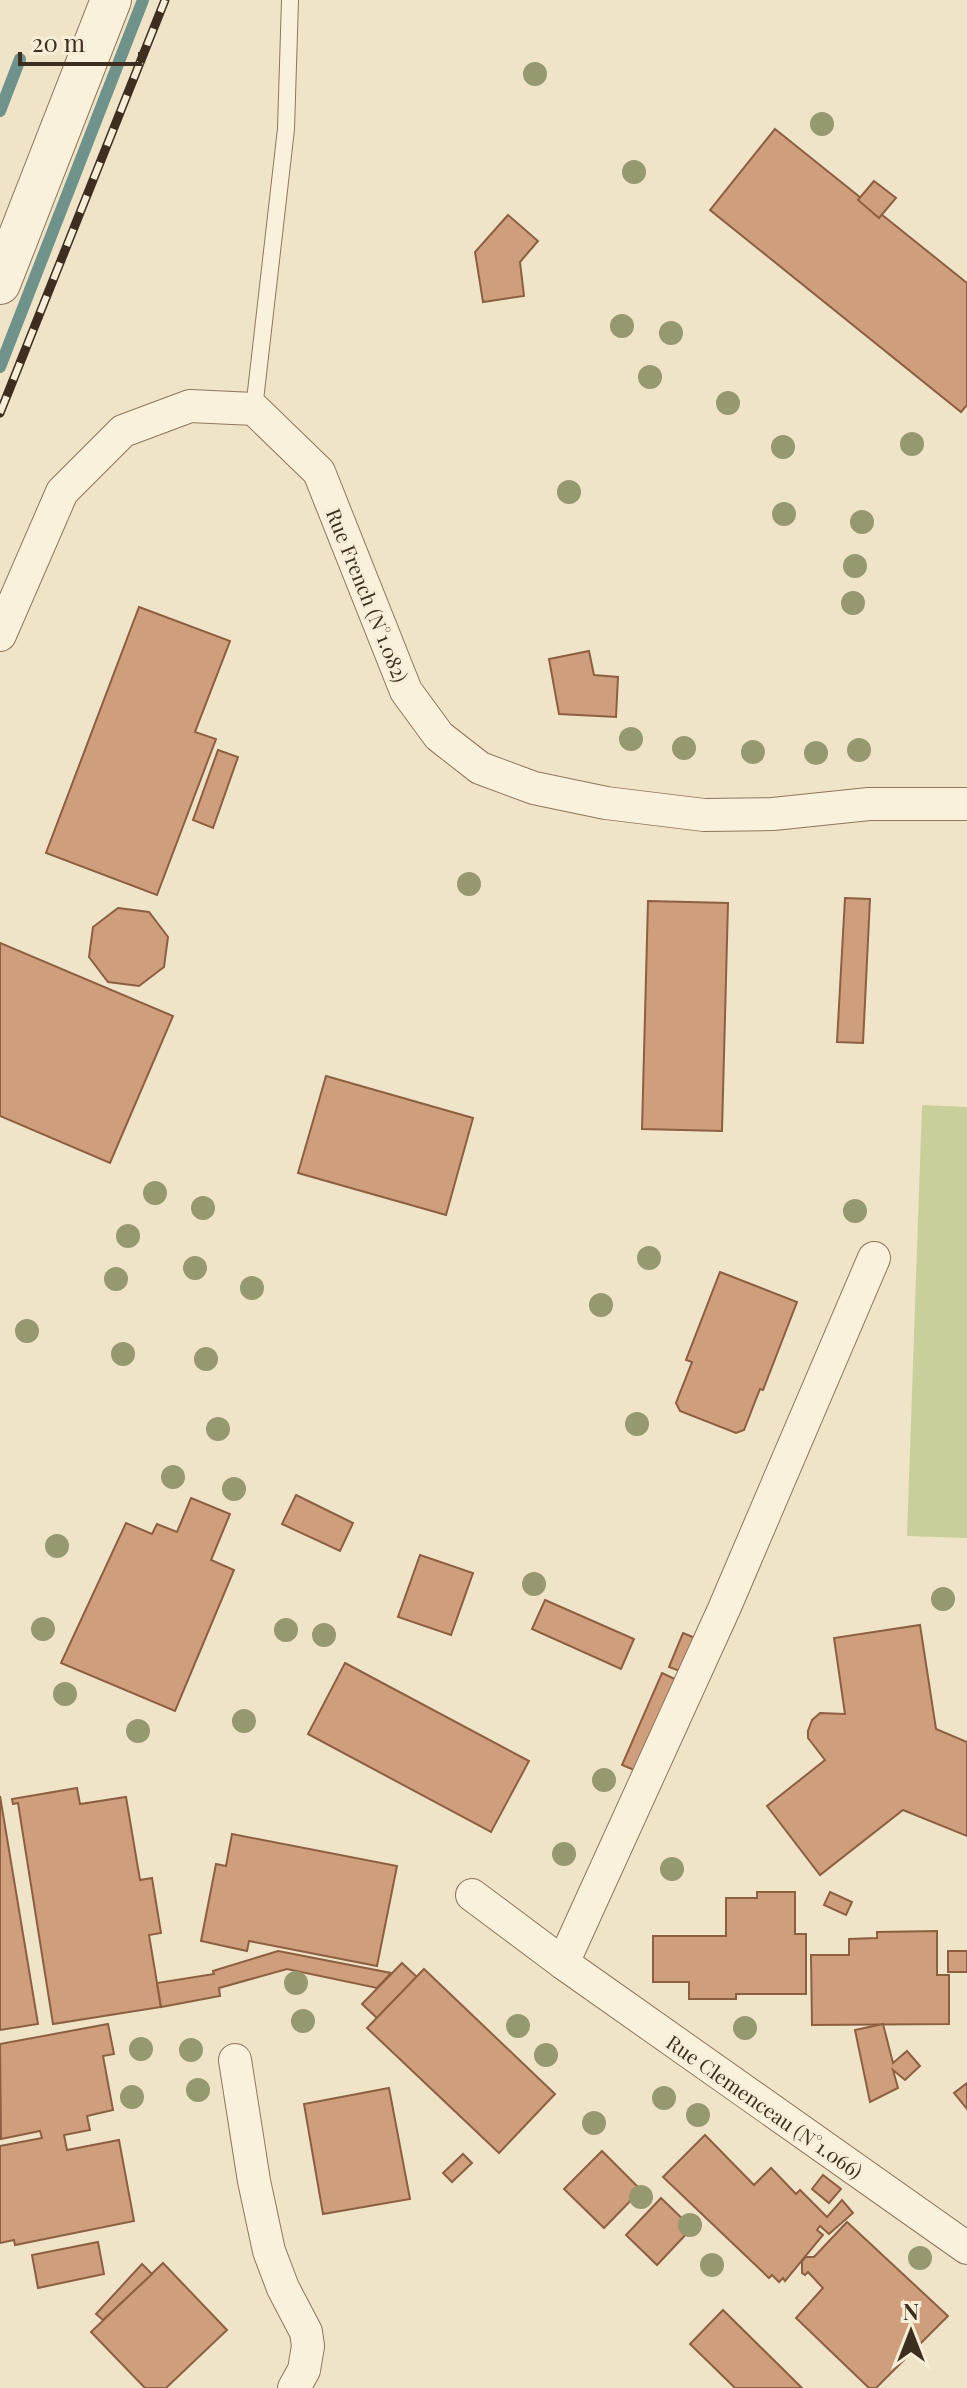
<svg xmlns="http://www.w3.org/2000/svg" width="967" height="2388" viewBox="0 0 967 2388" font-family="'Playfair Display',serif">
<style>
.green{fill:#c9cf9b}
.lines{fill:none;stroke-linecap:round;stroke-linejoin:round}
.stream{stroke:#6f938a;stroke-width:12}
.building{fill:#cf9f7d;stroke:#8d5f41;stroke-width:2}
.service-casing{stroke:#8d765c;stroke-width:18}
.minor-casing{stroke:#8d765c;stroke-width:34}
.tertiary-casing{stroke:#8d765c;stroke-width:42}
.service{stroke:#faf1dc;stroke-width:16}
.minor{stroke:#faf1dc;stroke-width:32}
.tertiary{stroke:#faf1dc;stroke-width:40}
.rail-casing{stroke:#3d2e20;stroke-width:9}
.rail{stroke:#f7eed8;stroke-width:6;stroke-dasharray:18;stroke-linecap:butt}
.tree{fill:#96986f}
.labels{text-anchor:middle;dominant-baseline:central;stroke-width:6;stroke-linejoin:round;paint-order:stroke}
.street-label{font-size:20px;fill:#3d2e20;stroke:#f7eed8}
</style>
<rect width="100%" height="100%" fill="#f0e4c8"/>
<polygon class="green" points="922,1105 967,1107 967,1538 907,1536"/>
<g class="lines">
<g class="stream">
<polyline points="0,111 20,59"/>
<polyline points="0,367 143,0"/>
</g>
</g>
<g class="building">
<polygon points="775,129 967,283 967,405 961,412 710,210"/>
<polygon points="874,181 896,198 879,218 858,200"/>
<polygon points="508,215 538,241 520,262 524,296 483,302 475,252"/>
<polygon points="139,607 230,641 195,732 216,739 157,895 46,853"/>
<polygon points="589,651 594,675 618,677 616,717 559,714 549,659"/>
<polygon points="218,750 238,757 213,828 193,820"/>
<polygon points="845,898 870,899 863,1043 837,1042"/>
<polygon points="648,901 728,903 722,1131 642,1129"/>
<polygon points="118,908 149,912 168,937 164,967 139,986 108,982 89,957 93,927"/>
<polygon points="0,943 173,1016 110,1163 0,1116"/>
<polygon points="326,1076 473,1118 446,1215 298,1173"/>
<polygon points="720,1272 797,1302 763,1390 760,1389 744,1430 736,1433 680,1411 676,1403 692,1362 686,1360"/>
<polygon points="296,1495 353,1523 340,1551 282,1524"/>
<polygon points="191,1498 230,1514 211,1560 234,1570 175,1711 61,1663 126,1523 152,1534 157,1524 177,1532"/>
<polygon points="420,1555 473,1573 451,1635 398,1617"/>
<polygon points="545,1600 634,1639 621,1669 532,1629"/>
<polygon points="920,1625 936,1729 967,1742 967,1836 903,1810 820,1875 767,1806 825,1760 808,1738 808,1731 812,1720 820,1713 845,1714 834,1638"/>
<polygon points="683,1633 700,1640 685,1673 669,1667"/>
<polygon points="345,1663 529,1761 491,1832 308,1734"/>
<polygon points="662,1673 679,1681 639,1772 622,1765"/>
<polygon points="77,1788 80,1804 126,1797 140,1880 152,1878 161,1933 149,1935 161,2007 53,2024 18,1803 13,1804 12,1799"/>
<polygon points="0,1796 38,2024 0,2030"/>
<polygon points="232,1834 397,1866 377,1966 249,1941 247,1951 201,1941 216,1864 226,1866"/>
<polygon points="757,1892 795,1892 795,1934 806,1934 806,1994 736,1994 736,1999 689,1999 689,1982 653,1982 653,1936 726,1936 726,1898 757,1898"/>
<polygon points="830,1892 852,1902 846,1915 824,1905"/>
<polygon points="937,1931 937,1975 949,1975 949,2024 812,2025 811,1955 849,1955 849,1939 877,1938 877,1932"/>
<polygon points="278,1951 391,1973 377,1988 287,1969 219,1988 220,1996 161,2007 157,1983 214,1974 213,1971"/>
<rect x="948" y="1951" width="19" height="21"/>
<polygon points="402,1963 417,1977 377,2018 362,2004"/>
<polygon points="424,1969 555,2094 499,2153 367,2028"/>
<polygon points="108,2024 114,2054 103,2056 113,2110 87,2116 90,2130 64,2135 67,2150 119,2140 134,2221 15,2245 14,2240 0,2243 0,2146 42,2138 40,2131 1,2139 0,2044"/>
<polygon points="883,2024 893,2063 907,2051 920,2066 905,2080 893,2070 898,2088 870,2102 855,2030"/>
<polygon points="967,2083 967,2109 954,2093"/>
<polygon points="389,2088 410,2199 323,2214 304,2104"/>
<polygon points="705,2135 754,2185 771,2168 796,2194 800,2190 827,2217 842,2200 853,2213 829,2234 820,2226 817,2230 823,2235 785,2281 783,2278 779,2282 772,2275 769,2278 663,2177"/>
<polygon points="602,2151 641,2190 604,2228 564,2189"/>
<polygon points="463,2154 472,2163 452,2182 443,2173"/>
<polygon points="823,2175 841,2189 829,2203 812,2189"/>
<polygon points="661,2198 692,2228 657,2265 626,2235"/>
<polygon points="847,2222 948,2316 876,2388 869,2388 796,2318 823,2288 808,2272 805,2275 802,2273 802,2261 806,2257 814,2257"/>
<polygon points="98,2242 104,2274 38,2288 32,2255"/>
<polygon points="163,2263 227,2330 166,2388 145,2388 91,2332"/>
<polygon points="142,2264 152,2274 103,2320 96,2314"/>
<polygon points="723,2310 802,2388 735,2388 690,2344"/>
</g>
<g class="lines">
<defs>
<polyline id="service" points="254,409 286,129 290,0"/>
<g id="minor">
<polyline points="0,635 62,492 123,431 190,406 254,409 319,472 406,691 439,736 480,768 534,788 606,803 704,815 773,814 869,804 967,804"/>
<polyline points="472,1895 563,1963 967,2248"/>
<polyline points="563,1963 724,1609 874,1258"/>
<polyline points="235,2060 254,2181 269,2251 283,2288 306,2332 308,2346 304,2370 294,2388"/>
</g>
<polyline id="tertiary" points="0,284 111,0"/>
</defs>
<use href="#service" class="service-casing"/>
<use href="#minor" class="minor-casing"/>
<use href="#tertiary" class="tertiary-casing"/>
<use href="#service" class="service"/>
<use href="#minor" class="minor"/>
<use href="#tertiary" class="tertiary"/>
<defs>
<polyline id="rail" points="0,413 165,0"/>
</defs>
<use href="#rail" class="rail-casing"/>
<use href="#rail" class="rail"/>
</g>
<g class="tree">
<circle cx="535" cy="74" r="12"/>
<circle cx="822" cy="124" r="12"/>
<circle cx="634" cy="172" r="12"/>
<circle cx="622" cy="326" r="12"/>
<circle cx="671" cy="333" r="12"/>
<circle cx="650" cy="377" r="12"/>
<circle cx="728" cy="403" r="12"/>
<circle cx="912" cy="444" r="12"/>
<circle cx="783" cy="447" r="12"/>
<circle cx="569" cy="492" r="12"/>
<circle cx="784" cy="514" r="12"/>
<circle cx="862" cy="522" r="12"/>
<circle cx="855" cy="566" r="12"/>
<circle cx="853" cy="603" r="12"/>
<circle cx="631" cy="739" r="12"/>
<circle cx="684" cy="748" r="12"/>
<circle cx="859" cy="750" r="12"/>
<circle cx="753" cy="752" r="12"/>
<circle cx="816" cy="753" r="12"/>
<circle cx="469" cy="884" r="12"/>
<circle cx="155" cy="1193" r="12"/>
<circle cx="203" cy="1208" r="12"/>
<circle cx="855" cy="1211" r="12"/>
<circle cx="128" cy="1236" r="12"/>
<circle cx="649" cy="1258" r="12"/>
<circle cx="195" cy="1268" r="12"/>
<circle cx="116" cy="1279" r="12"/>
<circle cx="252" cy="1288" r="12"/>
<circle cx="601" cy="1305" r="12"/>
<circle cx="27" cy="1331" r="12"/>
<circle cx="123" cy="1354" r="12"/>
<circle cx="206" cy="1359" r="12"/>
<circle cx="637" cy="1424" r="12"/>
<circle cx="218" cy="1429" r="12"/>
<circle cx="173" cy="1477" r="12"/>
<circle cx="234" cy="1489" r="12"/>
<circle cx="57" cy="1546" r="12"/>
<circle cx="534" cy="1584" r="12"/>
<circle cx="943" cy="1599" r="12"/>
<circle cx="43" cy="1629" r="12"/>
<circle cx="286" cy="1630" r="12"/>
<circle cx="324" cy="1635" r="12"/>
<circle cx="65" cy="1694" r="12"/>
<circle cx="244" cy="1721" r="12"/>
<circle cx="138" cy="1731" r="12"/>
<circle cx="604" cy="1780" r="12"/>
<circle cx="564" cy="1854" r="12"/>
<circle cx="672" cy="1869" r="12"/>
<circle cx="296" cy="1983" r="12"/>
<circle cx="303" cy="2021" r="12"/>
<circle cx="518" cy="2026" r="12"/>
<circle cx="745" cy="2028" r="12"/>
<circle cx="141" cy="2049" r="12"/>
<circle cx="191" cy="2050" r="12"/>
<circle cx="546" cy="2055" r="12"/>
<circle cx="198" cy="2090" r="12"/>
<circle cx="132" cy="2097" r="12"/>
<circle cx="664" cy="2098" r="12"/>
<circle cx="698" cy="2115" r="12"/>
<circle cx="594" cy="2123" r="12"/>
<circle cx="641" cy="2197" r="12"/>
<circle cx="690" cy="2225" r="12"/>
<circle cx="920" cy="2258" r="12"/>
<circle cx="712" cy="2265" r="12"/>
</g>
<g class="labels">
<g class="street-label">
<text transform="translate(368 595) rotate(68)">Rue French (N°1.082)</text>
<text transform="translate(765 2106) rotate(35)">Rue Clemenceau (N°1.066)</text>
</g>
</g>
<g transform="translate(911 2332)" stroke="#f7eed8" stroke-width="6" paint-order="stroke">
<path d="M0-6L14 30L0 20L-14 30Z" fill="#3d2e20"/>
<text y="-12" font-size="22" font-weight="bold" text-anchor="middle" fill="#3d2e20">N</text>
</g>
<path d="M20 52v12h120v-12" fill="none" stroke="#3d2e20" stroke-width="4"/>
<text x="32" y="52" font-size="24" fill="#3d2e20" stroke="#f7eed8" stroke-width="6" paint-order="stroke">20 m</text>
</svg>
